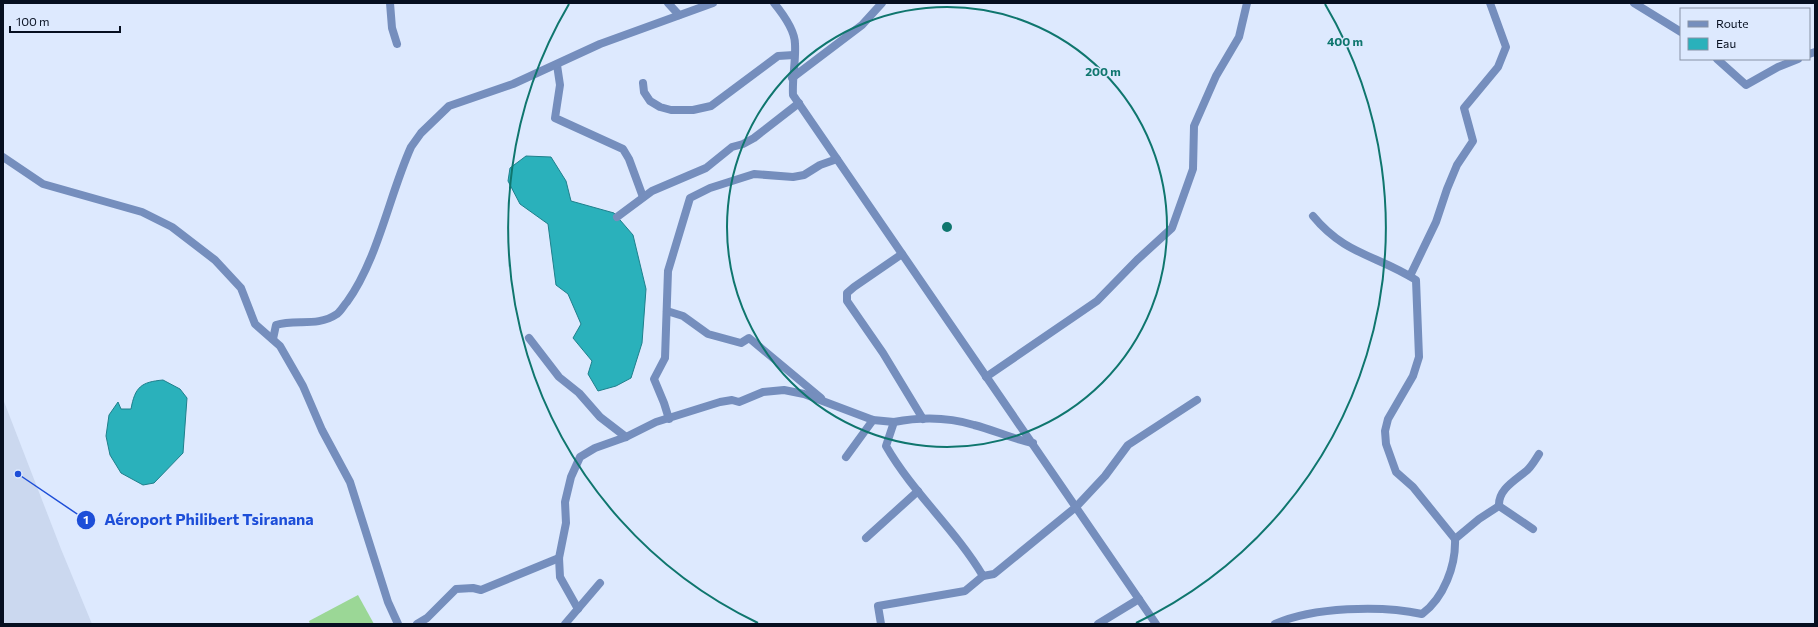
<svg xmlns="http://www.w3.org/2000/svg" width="1818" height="627" viewBox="0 0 1818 627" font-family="Commissioner,sans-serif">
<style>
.built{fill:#cbd8ef}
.green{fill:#9bd796}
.water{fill:#2ab1bb;stroke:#1f808c}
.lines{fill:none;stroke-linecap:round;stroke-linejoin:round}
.minor{stroke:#758ebd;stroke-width:8}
.ring{fill:none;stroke:#0f766e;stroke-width:2}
.centre{fill:#0f766e;stroke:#dde9fe;stroke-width:2}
.ring-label{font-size:12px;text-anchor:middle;font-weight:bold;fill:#0f766e;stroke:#dde9fe;stroke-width:3;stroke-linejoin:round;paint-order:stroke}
.leader{fill:none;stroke:#1d4ed8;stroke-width:1.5}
.callout-dot{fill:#1d4ed8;stroke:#dde9fe;stroke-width:1.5}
.mark-label{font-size:12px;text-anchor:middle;font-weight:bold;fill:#fff}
.callout-label{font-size:16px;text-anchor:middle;font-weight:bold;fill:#1d4ed8;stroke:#dde9fe;stroke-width:3;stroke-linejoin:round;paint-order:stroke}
</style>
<rect width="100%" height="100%" fill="#dde9fe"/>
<polygon class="built" points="3,399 61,549 92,624 3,624"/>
<polygon class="green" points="358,595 374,624 310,624 309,621"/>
<g class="water">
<polygon points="526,156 551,157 566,181 571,201 614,213 633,235 646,289 642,343 631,378 616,386 598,391 588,374 592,361 573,338 581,324 568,294 556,285 548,224 520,204 508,181 510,168"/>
<path d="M163 380 180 389 187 398 183 453 154 483 143 485 121 473 110 455 106 436 109 415 118 402 121 409H131C135 387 141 382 163 380Z"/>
</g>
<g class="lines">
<g class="minor">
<polyline points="390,3 392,28 397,44"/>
<polyline points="668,3 679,15"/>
<path d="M774 3C783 14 795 30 795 44 796 61 792 78 793 95L1156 624"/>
<polyline points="1634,3 1681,32"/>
<polyline points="1809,54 1815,52"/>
<polyline points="1717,59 1746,85 1778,67 1798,59"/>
<polyline points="557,65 560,85 555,118 623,149 629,159 643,197"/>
<polyline points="792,78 862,25 882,3"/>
<polyline points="643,83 644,92 650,101 660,107 671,110 693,110 711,106 778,56 794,55"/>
<polyline points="3,157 43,184 142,212 172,227 215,260 241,288 255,324 280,346 303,386 322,430 350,482 388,602 398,624"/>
<polyline points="617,217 652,191 706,168 732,147 743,144 754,138 799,103"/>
<polyline points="902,254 854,287 847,293 847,301 883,353 923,419"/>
<polyline points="1410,276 1436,222 1447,189 1457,165 1473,141 1464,108 1498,67 1506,47 1490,3"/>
<polyline points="667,311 683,316 708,334 741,343 749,338 821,398"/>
<polyline points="529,338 559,377 579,393 600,417 626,437"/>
<path d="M273 339 276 325C296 318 316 328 337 314 341 311 344 305 347 302 378 259 389 196 411 147L421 133 449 106 513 84 600 44 713 3"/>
<polyline points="986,377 1097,301 1137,260 1172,228 1193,169 1194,126 1216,76 1239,37 1247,3"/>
<polyline points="669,419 664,403 654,379 665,358 668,271 690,198 710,188 754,174 793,177 804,175 820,165 837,159"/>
<path d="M1033 443C1012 439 994 430 974 425 948 417 920 417 894 422L886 446C913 493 955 529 983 576L994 574 1076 507 1105 476 1128 445 1197 400"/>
<polyline points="846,457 873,420"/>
<path d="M1499 506C1498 490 1514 481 1525 472 1531 468 1535 460 1539 454"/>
<polyline points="866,538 918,491"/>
<polyline points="1455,539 1479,519 1499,506 1533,529"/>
<polyline points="578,609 560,577 559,558 566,523 565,502 571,477 580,457 595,448 626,437 656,422 720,402 732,400 739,402 763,392 784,390 804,394 873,420 894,422"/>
<polyline points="417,624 427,618 456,589 473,588 481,590 559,558"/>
<polyline points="565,624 600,583"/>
<polyline points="881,624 878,606 965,591 983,576"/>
<polyline points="1098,624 1139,599"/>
<path d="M1275 624C1313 607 1381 605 1422 614 1444 598 1456 565 1455 539L1413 487 1396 472 1386 444 1385 431 1388 419 1413 376 1419 357 1416 280C1377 255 1345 255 1313 216"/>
</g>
</g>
<g class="ring">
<circle cx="947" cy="227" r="220"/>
<path d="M758 623A439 439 0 0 1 569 4M1325 4A439 439 0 0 1 1136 623"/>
</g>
<circle cx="947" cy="227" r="6" class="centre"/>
<g class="ring-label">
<text x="1345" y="46">400 m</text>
<text x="1103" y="76">200 m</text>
</g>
<path class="leader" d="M18 474L86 520"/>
<g class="callout-dot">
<circle cx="18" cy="474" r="4"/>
<circle cx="86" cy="520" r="10"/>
</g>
<g class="mark-label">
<text x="86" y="524">1</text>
</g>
<g class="callout-label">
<text x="209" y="525">Aéroport Philibert Tsiranana</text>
</g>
<rect width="1818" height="627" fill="none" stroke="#060f20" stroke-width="8"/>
<rect x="1680" y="8" width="130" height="52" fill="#dde9fe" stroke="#8792a5"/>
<rect x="1688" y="21" width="20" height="6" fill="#758ebd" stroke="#8792a5"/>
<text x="1716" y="28" font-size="12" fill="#060f20">Route</text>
<rect x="1688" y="38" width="20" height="12" fill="#2ab1bb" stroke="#8792a5"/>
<text x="1716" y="48" font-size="12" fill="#060f20">Eau</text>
<path d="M10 26v6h110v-6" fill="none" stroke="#060f20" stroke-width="2"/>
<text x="16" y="26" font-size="12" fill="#060f20" stroke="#dde9fe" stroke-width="3" paint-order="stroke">100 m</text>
</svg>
